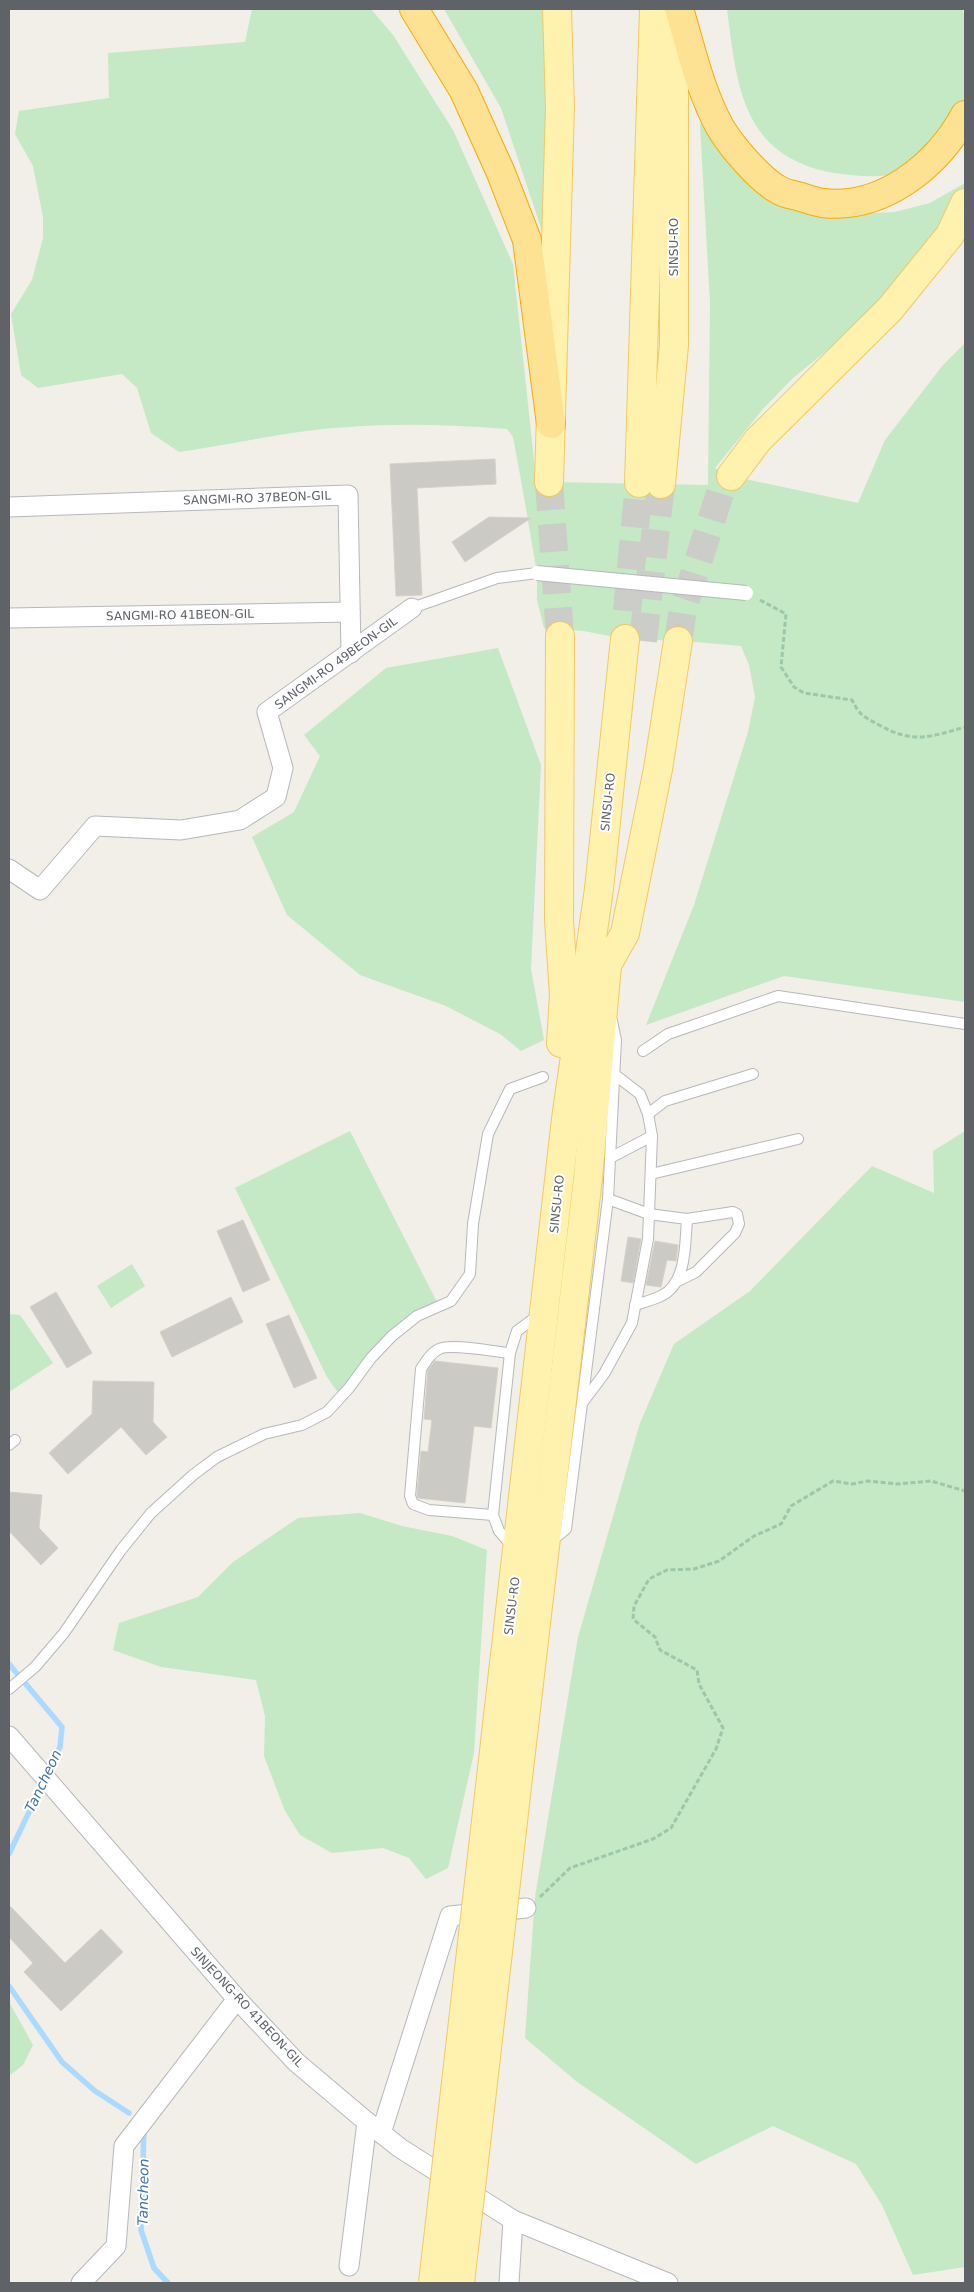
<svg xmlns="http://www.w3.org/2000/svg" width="974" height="2292" viewBox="0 0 974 2292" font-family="'DejaVu Sans',sans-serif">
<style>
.green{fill:#c5e8c5}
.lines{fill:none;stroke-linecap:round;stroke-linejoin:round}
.stream{stroke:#aadaff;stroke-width:5.5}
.building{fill:#cccac5;stroke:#d6d1c6}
.primary-tunnel{stroke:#ccccc8;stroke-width:28;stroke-dasharray:28 14;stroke-linecap:butt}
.service-casing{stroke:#b5b8bc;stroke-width:12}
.minor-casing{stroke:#b5b8bc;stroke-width:21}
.primary-casing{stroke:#f2c960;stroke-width:30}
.motorway-casing{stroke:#f9ab00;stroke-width:30}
.path{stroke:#9cc7a9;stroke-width:3;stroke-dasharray:5 2.5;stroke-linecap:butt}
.service{stroke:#fff;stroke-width:10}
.minor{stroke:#fff;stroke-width:19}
.primary{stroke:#fff2af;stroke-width:28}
.motorway{stroke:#fde293;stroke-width:28}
.pedestrian-bridge-casing{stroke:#b5b8bc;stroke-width:16;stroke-linecap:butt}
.primary-bridge-casing{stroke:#f2c960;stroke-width:30;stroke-linecap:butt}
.pedestrian-bridge{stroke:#fff;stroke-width:14}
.primary-bridge{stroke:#fff2af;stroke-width:28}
.labels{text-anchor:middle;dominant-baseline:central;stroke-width:4;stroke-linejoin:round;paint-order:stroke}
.street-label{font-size:12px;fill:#5f6368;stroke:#fff}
.water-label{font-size:14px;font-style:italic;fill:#4174aa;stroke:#fff}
</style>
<rect width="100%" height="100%" fill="#f1efe8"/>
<g class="green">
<path d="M252 9H371L393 35 453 130 513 264 536 479 550 482 708 485 710 303 700 125 705 113 741 165 857 214 895 212 930 203 965 183V206L877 309 792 379 763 409 715 468 731 476 858 503 885 440 943 365 965 343V1002L784 976 646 1025 694 905 748 732 755 697 749 665 741 646 684 641 625 639 584 631 544 628 537 600V573L521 480 513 437 507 429C454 425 401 423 348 427 291 430 236 444 179 452L151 433 137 388 122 374 38 388 21 375 11 314 32 280 43 238V217L33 166 15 134 19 111 109 98 108 53 245 42Z"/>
<polygon points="444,9 548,9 544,237 501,108"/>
<path d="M727 9H962L965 17V111C955 121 911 169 903 172 881 179 857 176 835 173 742 157 737 87 727 9Z"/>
<polygon points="498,648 541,765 531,969 544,1040 521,1051 500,1034 446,1006 360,975 287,915 252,837 294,812 320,756 304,735 386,668"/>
<polygon points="350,1131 439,1306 417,1316 341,1397 327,1377 235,1188"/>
<polygon points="965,1131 965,2267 913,2275 882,2205 856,2164 773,2126 696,2164 576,2081 525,2038 535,1897 578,1637 640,1423 674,1344 750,1291 872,1166 934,1193 933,1151"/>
<polygon points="132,1264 145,1286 111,1308 97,1286"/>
<polygon points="9,1314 20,1315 53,1363 9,1392"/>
<polygon points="360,1513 402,1526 452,1536 487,1550 474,1753 448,1868 426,1879 409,1858 383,1848 332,1853 300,1835 285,1811 264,1756 265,1716 256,1680 161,1667 113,1650 119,1623 198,1597 233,1562 298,1518"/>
<polygon points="9,2002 33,2045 23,2065 9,2076"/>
</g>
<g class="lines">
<g class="stream">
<polyline points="9,1664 62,1727 60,1747 9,1854"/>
<polyline points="9,1986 62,2062 95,2091 129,2113"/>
<polyline points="144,2128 141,2230 154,2268 168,2283"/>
</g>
</g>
<g class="building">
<polygon points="495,459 496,484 417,488 422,595 396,596 390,464"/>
<polygon points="489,517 531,518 465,562 452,542"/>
<polygon points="243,1220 270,1280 243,1292 217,1231"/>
<polygon points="628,1237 641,1239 633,1283 621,1281"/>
<polygon points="655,1241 678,1245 676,1261 667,1260 661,1287 646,1285"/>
<polygon points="56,1292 92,1353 67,1368 30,1307"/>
<polygon points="231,1297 243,1322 172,1357 160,1332"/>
<polygon points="289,1315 317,1378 294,1388 266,1324"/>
<polygon points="435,1361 498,1368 491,1428 474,1426 465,1503 418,1498 417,1495 421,1451 428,1452 432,1420 424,1419 428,1370"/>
<polygon points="93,1381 154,1382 153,1422 167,1437 146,1455 121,1427 68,1474 49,1453 92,1414"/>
<polygon points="9,1492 42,1495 39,1528 58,1548 41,1565 9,1531"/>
<polygon points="9,1905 65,1963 101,1929 123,1952 61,2011 24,1972 33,1963 9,1937"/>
</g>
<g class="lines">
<g class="primary-tunnel">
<polyline points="549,482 560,636"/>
<polyline points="627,611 639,483"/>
<polyline points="643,641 661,484"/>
<polyline points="678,641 683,609 721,490 731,476"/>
</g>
<defs>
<g id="service">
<polyline points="412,608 497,578 537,573"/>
<polyline points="643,1051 668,1034 778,996 965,1024"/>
<polyline points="648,1114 665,1101 753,1074"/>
<polyline points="610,1158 652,1136 648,1114 640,1094 614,1074"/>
<polyline points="651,1174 798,1139"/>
<polyline points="678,1281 696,1272 735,1233 739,1224 737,1214 733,1212 687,1219"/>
<path d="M635 1305C644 1302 653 1300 661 1296 687 1284 685 1243 687 1219L649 1214 652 1136"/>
<polyline points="583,1402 604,1374 632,1323 648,1239 649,1214 608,1199"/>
<polyline points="9,1445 15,1440"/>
<path d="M493 1515 429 1510 413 1504 410 1496 421 1369C426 1361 431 1353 439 1349 451 1343 495 1352 510 1353"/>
<polyline points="550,1542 566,1529 608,1199 616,1040 612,1021"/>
<polyline points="513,1547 499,1531 493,1515 510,1353 517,1331 540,1314"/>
<polyline points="9,1689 35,1667 64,1633 121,1550 151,1513 193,1475 217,1457 264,1434 302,1425 327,1412 349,1388 371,1358 392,1336 417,1316 451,1301 470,1274 473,1224 488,1134 510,1089 543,1077"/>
</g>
<g id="minor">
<polyline points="9,507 348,495 351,653"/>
<polyline points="9,618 350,612"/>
<polyline points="9,869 40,890 95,826 181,830 240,820 276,797 283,768 267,712 412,608"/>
<polyline points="9,1736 237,1999 296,2062 367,2122 400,2148 513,2220 668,2283"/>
<polyline points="381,2133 450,1916 526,1908"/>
<polyline points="349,2266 367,2122"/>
<polyline points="81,2283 116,2246 124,2146 237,1999"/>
<polyline points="509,2283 513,2220"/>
</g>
<g id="primary">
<polyline points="731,476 758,440 890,309 950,235 965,203"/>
<polyline points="549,482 560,107 557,9"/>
<polyline points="639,483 654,9"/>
<polyline points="661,484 674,345 674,9"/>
<polyline points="560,636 559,920 564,995 561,1043"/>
<polyline points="607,965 625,933 658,769 678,641"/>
<polyline points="492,1769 566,1119 599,889 625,639"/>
<polyline points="519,1769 588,1178 607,965"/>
</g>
<g id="motorway">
<polyline points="414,9 464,91 501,173 527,240 551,424"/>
<path d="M679 9C691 48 700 91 720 127 731 146 760 180 779 190 785 194 794 195 801 197 808 199 815 202 823 203 883 210 938 165 965 115"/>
</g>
</defs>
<use href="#service" class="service-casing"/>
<use href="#minor" class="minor-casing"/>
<use href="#primary" class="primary-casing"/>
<use href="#motorway" class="motorway-casing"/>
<g class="path">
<path d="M760 600 786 614 781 667 794 687 804 693 852 700C860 716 863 716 879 725 913 744 930 737 965 727"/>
<polyline points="540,1897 570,1868 653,1839 671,1828 716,1749 723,1728 699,1684 697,1670 660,1650 655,1637 633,1619 634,1606 649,1579 667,1570 694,1569 719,1561 754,1536 781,1524 791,1506 833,1481 852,1484 868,1481 898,1484 931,1481 965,1491"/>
</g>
<use href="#service" class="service"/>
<use href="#minor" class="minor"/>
<use href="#primary" class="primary"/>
<use href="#motorway" class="motorway"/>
<defs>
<polyline id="pedestrian-bridge" points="537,573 746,593"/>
<g id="primary-bridge">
<polyline points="433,2283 492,1769"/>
<polyline points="460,2283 519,1769"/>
</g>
</defs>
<use href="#pedestrian-bridge" class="pedestrian-bridge-casing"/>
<use href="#primary-bridge" class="primary-bridge-casing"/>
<use href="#pedestrian-bridge" class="pedestrian-bridge"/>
<use href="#primary-bridge" class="primary-bridge"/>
</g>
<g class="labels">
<g class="street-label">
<text transform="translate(674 247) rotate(-90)">SINSU-RO</text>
<text transform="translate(257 498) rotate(-2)">SANGMI-RO 37BEON-GIL</text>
<text transform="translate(180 615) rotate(-1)">SANGMI-RO 41BEON-GIL</text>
<text transform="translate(336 663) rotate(-36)">SANGMI-RO 49BEON-GIL</text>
<text transform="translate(608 802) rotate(-84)">SINSU-RO</text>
<text transform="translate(557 1204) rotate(-84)">SINSU-RO</text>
<text transform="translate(512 1606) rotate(-83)">SINSU-RO</text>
<text transform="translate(247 2007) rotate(47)">SINJEONG-RO 41BEON-GIL</text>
</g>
<g class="water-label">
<text transform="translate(43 1781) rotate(-65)">Tancheon</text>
<text transform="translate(143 2192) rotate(-89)">Tancheon</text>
</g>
</g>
<rect width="974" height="2292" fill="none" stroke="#5f6368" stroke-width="20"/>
</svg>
